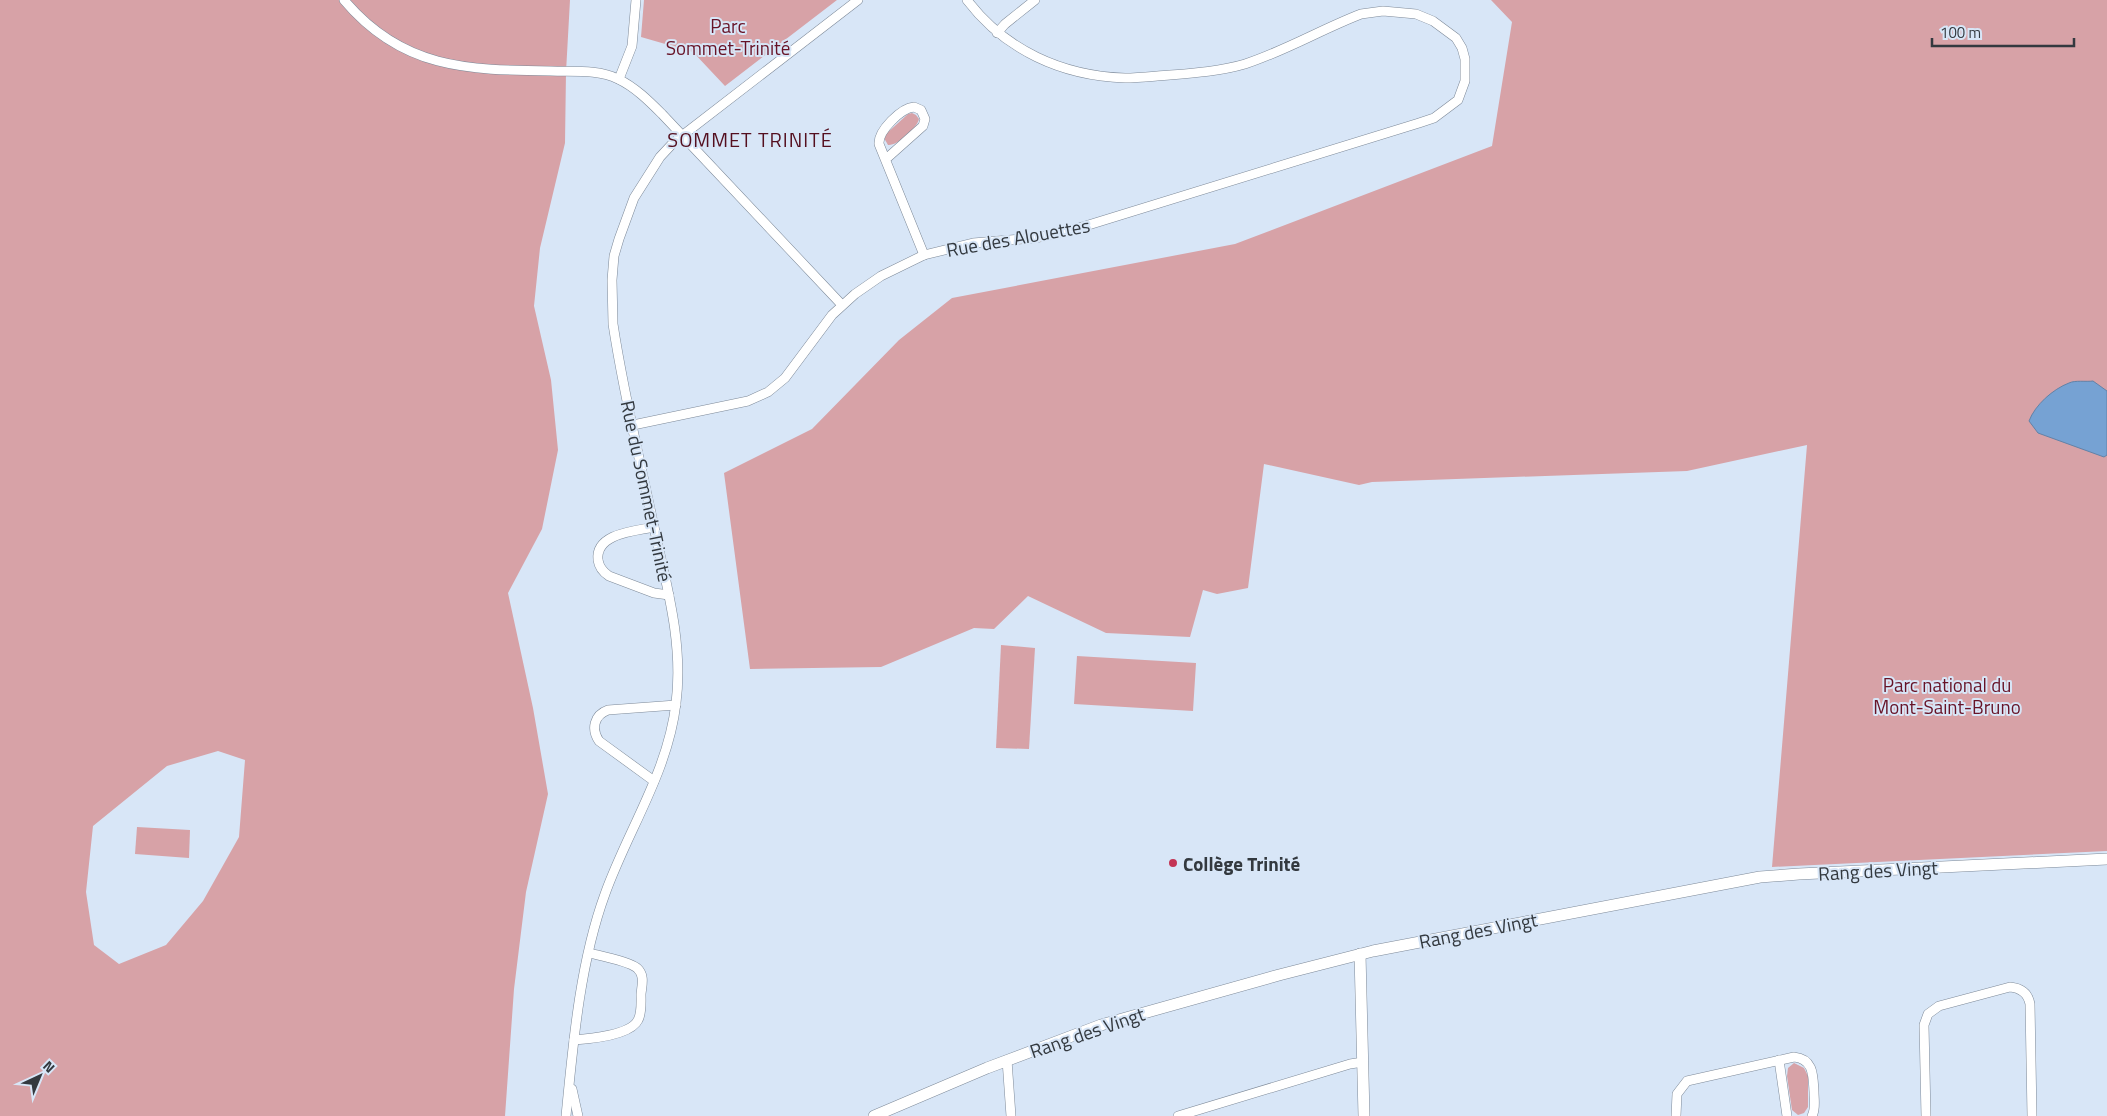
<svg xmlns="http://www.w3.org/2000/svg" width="2107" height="1116" viewBox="0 0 2107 1116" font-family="'Titillium Web',sans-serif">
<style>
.green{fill:#d7a2a7;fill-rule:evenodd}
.water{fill:#76a2d3;stroke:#6282a7}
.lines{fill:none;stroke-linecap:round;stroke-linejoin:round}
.street-casing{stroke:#7d8998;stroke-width:10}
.secondary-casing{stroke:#7d8998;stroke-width:12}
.street{stroke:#fff;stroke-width:9}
.secondary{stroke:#fff;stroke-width:11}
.poi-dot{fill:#c33454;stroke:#d8e6f7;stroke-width:2}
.labels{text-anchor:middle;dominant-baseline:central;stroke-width:4;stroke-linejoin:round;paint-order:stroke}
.park-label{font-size:19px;fill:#671327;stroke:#d8e6f7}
.street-label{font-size:19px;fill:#33393f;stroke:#d8e6f7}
.poi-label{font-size:19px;font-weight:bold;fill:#33393f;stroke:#d8e6f7;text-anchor:start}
.neighbourhood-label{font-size:20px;letter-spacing:1px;fill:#540f1f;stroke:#d8e6f7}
</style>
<rect width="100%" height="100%" fill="#d8e6f7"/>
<g class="green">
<path d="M0 0H570L566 72 565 143 540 248 534 306 551 380 558 450 542 529 508 593 533 708 548 794 526 892 514 989 505 1116H0ZM218 751 245 760 239 837 203 901 166 945 119 964 94 945 86 892 93 826 167 766Z"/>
<polygon points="644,0 837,0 725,86 693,52 641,37"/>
<polygon points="1491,0 2107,0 2107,851 1772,867 1807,445 1687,471 1372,482 1359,485 1264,464 1248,588 1217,594 1203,590 1190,637 1106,633 1028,596 994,629 974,628 881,667 750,669 724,473 812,429 899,340 952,298 1235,244 1492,146 1512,22"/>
<path d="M908 114 912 113 916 115 919 119C917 128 897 146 888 145L884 138 886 134Z"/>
<polygon points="1001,645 1035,648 1029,749 996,748"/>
<polygon points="1077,656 1196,663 1193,711 1074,704"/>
<polygon points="137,827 190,830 189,858 135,854"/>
<polygon points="1794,1063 1804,1068 1808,1076 1808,1107 1804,1113 1798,1115 1792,1110 1787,1076 1788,1068"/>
</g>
<path class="water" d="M2093 381 2107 391V455L2104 457 2038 433 2029 421C2035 405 2053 389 2069 383 2075 380 2086 382 2093 381Z"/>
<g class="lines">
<defs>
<g id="street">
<path d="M344 0C402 69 467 70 551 71 572 72 598 69 618 79 635 87 649 101 662 114L842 305"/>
<polyline points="997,33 1005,24 1035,0"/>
<polyline points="619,79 632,46 636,0"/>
<path d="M886 159 923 126 925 119 921 110 914 107C901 108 878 131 879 144L924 255"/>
<path d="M633 425 748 401 768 392 785 378 832 315 855 294 881 276 924 255 973 243 1035 238 1069 231 1419 123 1434 118 1458 100 1465 81V59L1462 48 1456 38 1433 21 1416 14 1383 11 1361 14C1322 29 1285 51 1245 64 1221 71 1196 73 1170 75 1155 76 1140 78 1125 78 1062 76 1005 50 967 0"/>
<path d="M654 527C636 531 595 533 598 560 599 567 603 572 609 576L654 593 669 595"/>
<path d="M654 781 599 741C591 729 594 715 608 710L676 705"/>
<path d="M574 1040C589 1039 631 1035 638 1020 642 1013 641 1002 641 994 642 985 645 975 637 968 628 961 601 956 589 953"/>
<polyline points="1007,1060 1011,1116"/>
<polyline points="1779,1060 1787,1116"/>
<polyline points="572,1089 578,1116"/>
<path d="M566 1116C573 1044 580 962 605 894 628 830 668 772 676 703 683 648 669 594 657 541 642 469 624 397 613 324L612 280 614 256 619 239 634 198 660 157 674 142 858 0"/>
<polyline points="1178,1116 1350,1064 1363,1062"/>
<path d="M1676 1116 1677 1094 1687 1081 1794 1057C1814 1059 1813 1076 1814 1092 1814 1100 1816 1109 1812 1116"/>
<path d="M1926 1116 1924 1025 1928 1014 1939 1006 2010 987C2021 988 2028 993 2030 1004L2032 1116"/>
</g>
<g id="secondary">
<polyline points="1360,954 1364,1116"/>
<polyline points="874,1116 987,1068 1101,1025 1279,975 1373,951 1760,877 1799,874 2107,859"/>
</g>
</defs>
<use href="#street" class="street-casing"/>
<use href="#secondary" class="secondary-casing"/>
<use href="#street" class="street"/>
<use href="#secondary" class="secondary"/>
</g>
<circle class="poi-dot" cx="1173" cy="863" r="5"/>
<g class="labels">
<g class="park-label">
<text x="728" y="25">Parc<tspan x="728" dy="22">Sommet-Trinité</tspan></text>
<text x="1947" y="684">Parc national du<tspan x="1947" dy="22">Mont-Saint-Bruno</tspan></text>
</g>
<g class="street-label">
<text transform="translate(1018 237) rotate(-10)">Rue des Alouettes</text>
<text transform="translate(647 491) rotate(78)">Rue du Sommet-Trinité</text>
<text transform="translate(1878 870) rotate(-3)">Rang des Vingt</text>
<text transform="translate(1478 930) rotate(-11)">Rang des Vingt</text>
<text transform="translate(1087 1032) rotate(-19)">Rang des Vingt</text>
</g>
<g class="poi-label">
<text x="1183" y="863">Collège Trinité</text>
</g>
<g class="neighbourhood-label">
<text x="750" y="139">SOMMET TRINITÉ</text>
</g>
</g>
<g transform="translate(40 1076) rotate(44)" stroke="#d8e6f7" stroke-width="4" paint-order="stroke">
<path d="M0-4L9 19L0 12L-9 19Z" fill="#33393f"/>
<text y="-8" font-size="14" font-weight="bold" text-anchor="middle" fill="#33393f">N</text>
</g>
<path d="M1932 38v8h142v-8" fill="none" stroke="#33393f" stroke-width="2.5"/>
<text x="1940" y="38" font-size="15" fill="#33393f" stroke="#d8e6f7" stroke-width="4" paint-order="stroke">100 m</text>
</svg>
